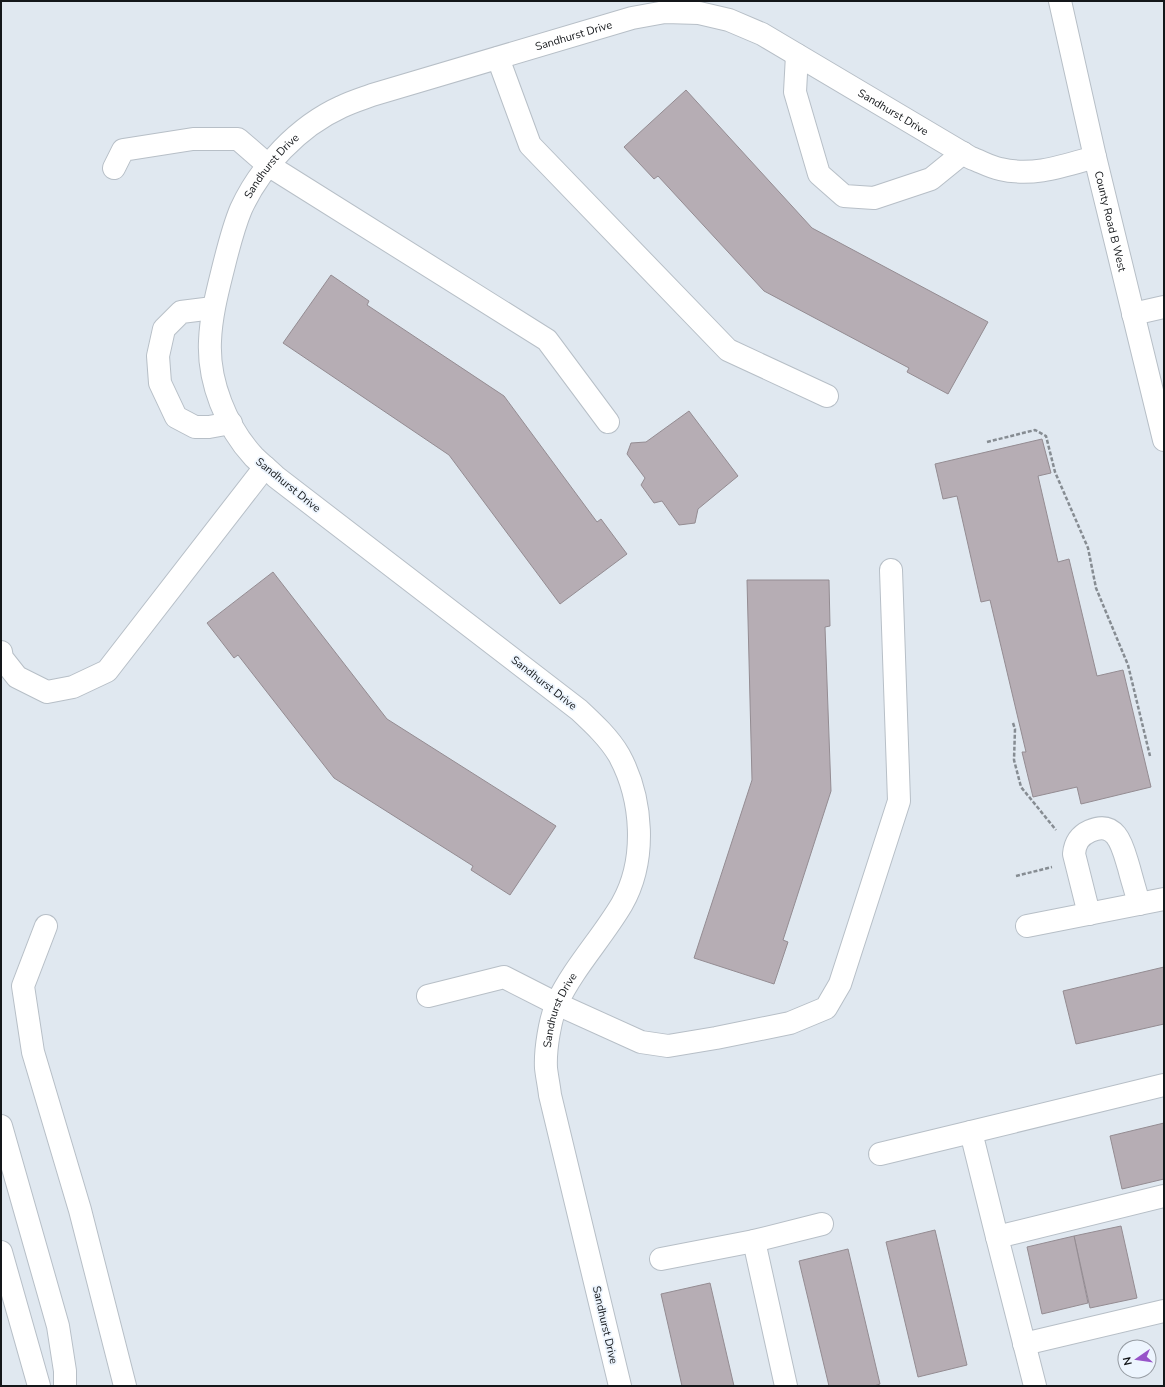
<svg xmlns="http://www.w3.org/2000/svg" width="1165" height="1387" viewBox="0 0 1165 1387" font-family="'Nunito Sans',sans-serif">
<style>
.building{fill:#b6adb4;stroke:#948c92}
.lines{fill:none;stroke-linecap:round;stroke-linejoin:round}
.minor-casing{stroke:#b7bfc7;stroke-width:24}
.highway-casing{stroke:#b7bfc7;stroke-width:24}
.path{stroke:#868c92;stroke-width:2.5;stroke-dasharray:4 2;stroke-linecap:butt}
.minor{stroke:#fff;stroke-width:22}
.highway{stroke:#fff;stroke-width:22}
.labels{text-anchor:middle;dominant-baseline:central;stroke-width:3.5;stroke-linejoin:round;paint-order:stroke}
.street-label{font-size:11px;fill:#14171a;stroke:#edf5fe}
</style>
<rect width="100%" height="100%" fill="#e0e8f0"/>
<g class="building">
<polygon points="686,90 812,228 988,322 948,394 907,372 909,368 764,291 658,176 654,179 624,147"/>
<polygon points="331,275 369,301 367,305 504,396 597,522 601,519 627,554 560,604 449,455 283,343"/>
<polygon points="689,411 738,476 698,509 695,523 679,525 662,501 654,503 641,485 645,478 627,454 631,443 646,442"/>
<polygon points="1042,439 1051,473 1038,476 1058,562 1069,559 1097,676 1123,670 1151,787 1081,804 1077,787 1033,797 1022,752 1026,752 990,600 981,602 957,496 943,499 935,464"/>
<polygon points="273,572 387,719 556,826 510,895 471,870 473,866 334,778 238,655 234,658 207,623"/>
<polygon points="747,580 829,580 830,626 825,627 831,791 783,940 788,942 774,984 694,958 752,780"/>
<polygon points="1164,967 1164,1024 1076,1044 1063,991"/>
<polygon points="1164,1123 1164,1179 1122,1189 1110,1136"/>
<polygon points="1121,1226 1137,1298 1090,1308 1074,1236"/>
<polygon points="935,1230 967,1365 918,1377 886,1242"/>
<polygon points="1074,1236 1088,1303 1042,1314 1027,1247"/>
<polygon points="848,1249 880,1384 874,1386 829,1386 799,1261"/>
<polygon points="710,1283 734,1386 682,1386 661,1294"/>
</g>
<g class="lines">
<defs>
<g id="minor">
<path id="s1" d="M1060 1 1095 157 1164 440"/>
<polyline points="797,55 795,92 819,174 844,196 874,198 931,179 963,153"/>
<polyline points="498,58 530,145 728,350 827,396"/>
<polyline points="114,168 123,150 193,139 238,139 268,165 547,340 608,422"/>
<polyline points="213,308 181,312 164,329 158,356 160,383 176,417 195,427 209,427 231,423"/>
<polyline points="1133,314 1164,307"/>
<polyline points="1,652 2,658 17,677 47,692 73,687 107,671 265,467"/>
<path d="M1089 914 1074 854C1075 843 1079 836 1090 831 1118 819 1123 849 1129 868 1132 880 1136 892 1139 904"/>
<polyline points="46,926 23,986 33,1052 80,1210 125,1386"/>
<polyline points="1027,926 1164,899"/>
<polyline points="428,996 504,977 557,1004 641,1042 668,1046 716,1038 790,1023 826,1008 840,984 899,801 891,570"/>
<polyline points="880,1154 971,1132"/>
<polyline points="997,1237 971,1132 1164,1085"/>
<polyline points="754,1241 786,1386"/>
<polyline points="661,1259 754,1241 822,1224"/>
<polyline points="1024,1344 1164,1311"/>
<path id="s2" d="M620 1386 550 1095C549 1086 547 1077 546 1068 545 1050 550 1019 557 1003 574 967 602 938 622 904 647 860 643 799 619 755 609 738 594 724 579 710L276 477C269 470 261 464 254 457 226 427 208 381 210 341 211 316 217 293 223 269 228 249 233 228 241 209 260 167 299 126 341 107 351 102 361 99 372 95L632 18 665 12 699 13 729 20 762 34 971 158C980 161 990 167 1000 169 1033 177 1063 166 1095 157"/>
<polyline points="1035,1386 997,1237 1164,1196"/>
</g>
<g id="highway">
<polyline points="1,1126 58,1326 65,1371 65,1386"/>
<polyline points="1,1252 39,1386"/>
</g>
</defs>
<use href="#minor" class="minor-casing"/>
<use href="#highway" class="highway-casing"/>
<g class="path">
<polyline points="987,442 1035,430 1046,436 1055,472 1088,548 1096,588 1128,665 1150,756"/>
<polyline points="1013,723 1015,729 1014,760 1021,787 1056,830"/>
<polyline points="1016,876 1052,867"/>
</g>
<use href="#minor" class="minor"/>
<use href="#highway" class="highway"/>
</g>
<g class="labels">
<g class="street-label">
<text stroke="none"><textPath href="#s2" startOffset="1791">Sandhurst Drive</textPath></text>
<text stroke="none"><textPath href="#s2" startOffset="2139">Sandhurst Drive</textPath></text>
<text stroke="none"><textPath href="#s2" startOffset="1455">Sandhurst Drive</textPath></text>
<text stroke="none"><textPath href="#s1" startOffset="226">County Road B West</textPath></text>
<text transform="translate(288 485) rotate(39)">Sandhurst Drive</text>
<text transform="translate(544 683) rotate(38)">Sandhurst Drive</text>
<text stroke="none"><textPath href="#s2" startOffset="387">Sandhurst Drive</textPath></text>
<text transform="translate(605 1325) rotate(77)">Sandhurst Drive</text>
</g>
</g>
<rect width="1165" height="1387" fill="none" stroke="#14171a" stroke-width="4"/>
<g transform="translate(1137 1359) rotate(257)"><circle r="19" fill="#edf5fe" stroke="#969ca3"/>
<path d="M0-3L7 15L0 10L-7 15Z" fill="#9754c9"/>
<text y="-6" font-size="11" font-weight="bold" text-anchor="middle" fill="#14171a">N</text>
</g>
</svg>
